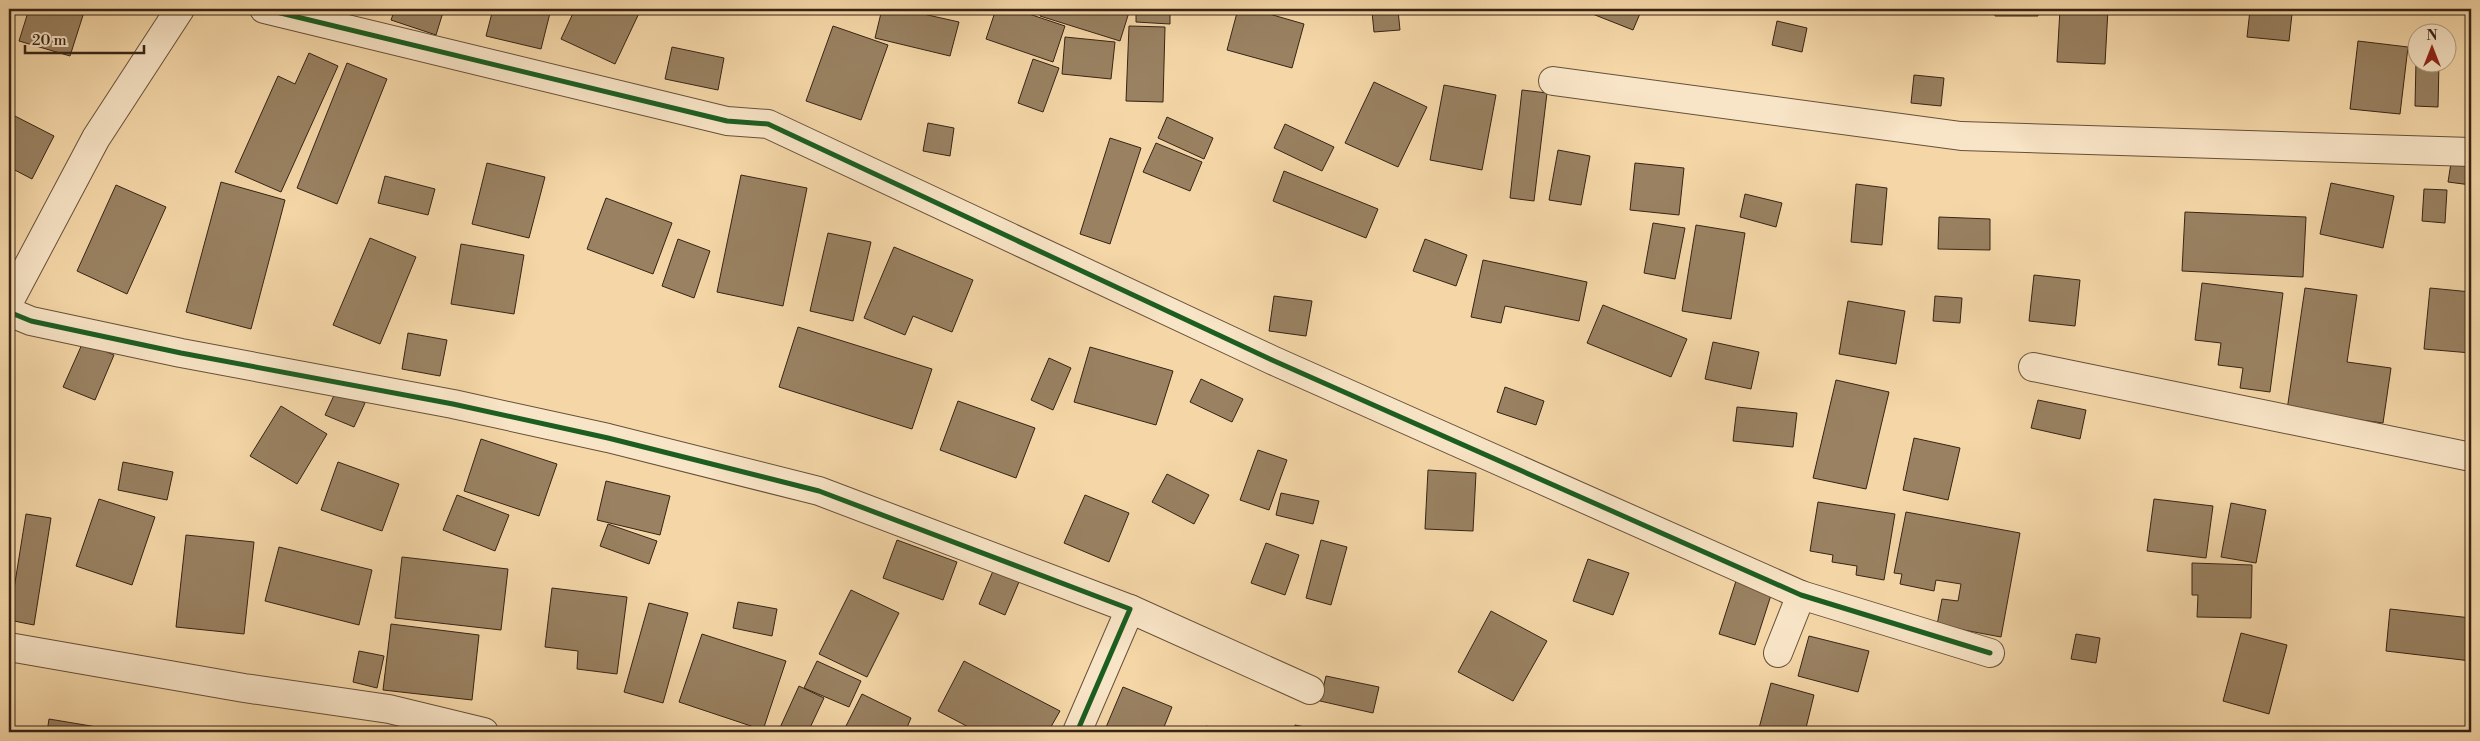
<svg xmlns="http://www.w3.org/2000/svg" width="2480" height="741" viewBox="0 0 2480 741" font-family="'Libre Bodoni',serif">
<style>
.building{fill:#998161;stroke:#372416}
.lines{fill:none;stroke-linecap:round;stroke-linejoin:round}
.minor-casing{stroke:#66503a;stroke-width:30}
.minor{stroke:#f8e4c6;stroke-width:28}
.cycleway-casing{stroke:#f8e4c6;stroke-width:8}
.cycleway{stroke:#1b5e20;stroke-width:5}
</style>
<rect width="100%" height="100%" fill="#f4d6a7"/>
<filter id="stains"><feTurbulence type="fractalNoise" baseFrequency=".004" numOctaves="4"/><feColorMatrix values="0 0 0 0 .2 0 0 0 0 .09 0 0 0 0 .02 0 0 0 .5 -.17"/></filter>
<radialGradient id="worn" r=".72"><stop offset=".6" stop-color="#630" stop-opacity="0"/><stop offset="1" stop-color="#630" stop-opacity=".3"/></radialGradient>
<g class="building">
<polygon points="29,9 85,9 70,56 19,41"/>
<polygon points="395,9 444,9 436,35 391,20"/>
<polygon points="493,9 551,9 541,49 486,36"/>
<polygon points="575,9 641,9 615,64 561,39"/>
<polygon points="882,9 901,9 959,22 950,56 875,38"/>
<polygon points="996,9 1014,9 1065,26 1053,62 986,39"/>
<polygon points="1042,9 1130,9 1120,41 1040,16"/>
<polygon points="1136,9 1170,9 1170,24 1136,22"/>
<polygon points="1238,9 1252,9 1304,24 1292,68 1227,50"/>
<polygon points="1592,9 1642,9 1633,30 1590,13"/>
<polygon points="1995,9 2037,9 2038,16 1995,16"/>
<polygon points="2060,9 2108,9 2105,64 2057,62"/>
<polygon points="1398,10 1400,30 1374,32 1372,12"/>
<polygon points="2250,10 2292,14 2289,41 2247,37"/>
<polygon points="1777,21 1807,28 1802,52 1772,45"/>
<polygon points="833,26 888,45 861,120 806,101"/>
<polygon points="1129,26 1165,27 1163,102 1126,101"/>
<polygon points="1065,37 1115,42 1111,79 1062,74"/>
<polygon points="2358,41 2408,47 2400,114 2350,109"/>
<polygon points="672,47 724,58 718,90 665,79"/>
<polygon points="309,53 338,66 281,192 235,172 278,76 295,84"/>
<polygon points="1033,59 1059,68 1043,112 1018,103"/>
<polygon points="2416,61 2418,62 2439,62 2438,107 2415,106"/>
<polygon points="347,63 387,79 337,204 297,188"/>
<polygon points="1914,75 1944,78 1941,106 1911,103"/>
<polygon points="1374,82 1427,107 1398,167 1345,143"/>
<polygon points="1444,85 1496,95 1482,170 1430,160"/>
<polygon points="1522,90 1547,93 1534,201 1510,198"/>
<polygon points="9,113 54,136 32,179 9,167"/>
<polygon points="1167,117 1213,138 1204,159 1158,138"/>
<polygon points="928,123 954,128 950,156 923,151"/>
<polygon points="1285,124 1334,147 1322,171 1274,148"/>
<polygon points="1110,138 1141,148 1110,244 1080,234"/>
<polygon points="1156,143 1202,162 1190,191 1143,172"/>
<polygon points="1558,150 1590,156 1581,205 1549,200"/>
<polygon points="487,163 545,177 529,238 472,224"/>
<polygon points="1635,163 1684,168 1679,215 1630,210"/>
<polygon points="2451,163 2471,165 2471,185 2448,182"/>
<polygon points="1284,171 1378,209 1366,238 1273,201"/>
<polygon points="741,175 807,188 783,306 717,292"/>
<polygon points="385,176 435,189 428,215 378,203"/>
<polygon points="221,182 285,200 251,329 186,312"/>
<polygon points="2331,183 2394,196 2383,248 2320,234"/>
<polygon points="1856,184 1887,188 1882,245 1851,242"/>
<polygon points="116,185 166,207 127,294 77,271"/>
<polygon points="2424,189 2447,190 2445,223 2422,221"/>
<polygon points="1745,194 1782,203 1776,227 1740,217"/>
<polygon points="606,198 672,223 653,274 587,249"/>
<polygon points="2185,212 2306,217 2303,277 2182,271"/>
<polygon points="1939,217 1990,219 1990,250 1938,249"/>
<polygon points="1653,223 1685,228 1675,279 1644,273"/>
<polygon points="1696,225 1745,233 1731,319 1682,311"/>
<polygon points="828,233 871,242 853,321 810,311"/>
<polygon points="370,238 416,257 380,344 333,325"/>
<polygon points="678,239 710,251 694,298 662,286"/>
<polygon points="1425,239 1467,255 1456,286 1413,271"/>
<polygon points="461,244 524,255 514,314 451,304"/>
<polygon points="894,247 973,280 952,332 913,316 905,335 864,318"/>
<polygon points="1483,260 1587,282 1579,321 1505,306 1501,323 1471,317"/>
<polygon points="2034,275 2080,280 2075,326 2029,321"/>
<polygon points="2202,283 2283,293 2270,392 2240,388 2243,368 2218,365 2221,343 2195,340"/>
<polygon points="2305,288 2357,295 2347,362 2391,368 2383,423 2287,410"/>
<polygon points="2430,288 2471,292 2471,353 2424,349"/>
<polygon points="1274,296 1312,301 1306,336 1269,331"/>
<polygon points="1935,296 1962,298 1960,323 1933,321"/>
<polygon points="1848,301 1905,311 1896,364 1839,354"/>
<polygon points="1603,305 1687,339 1671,377 1587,343"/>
<polygon points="798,327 932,369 912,429 779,387"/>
<polygon points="408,333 447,340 440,376 402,369"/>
<polygon points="83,342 114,355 95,400 63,387"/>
<polygon points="1713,342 1759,352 1751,389 1705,379"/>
<polygon points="1090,347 1173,371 1156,425 1074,402"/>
<polygon points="1049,358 1071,368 1053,410 1031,400"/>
<polygon points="1201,379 1243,399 1232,422 1190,402"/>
<polygon points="1836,380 1889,392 1866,489 1813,478"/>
<polygon points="1505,387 1544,401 1536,425 1497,412"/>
<polygon points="336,391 365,403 354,427 325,415"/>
<polygon points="2038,400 2086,410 2080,439 2031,428"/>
<polygon points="958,401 1035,428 1016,478 940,450"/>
<polygon points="281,406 327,434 297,484 250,456"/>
<polygon points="1737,407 1797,413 1793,447 1733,441"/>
<polygon points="1914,438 1960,448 1948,500 1903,490"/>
<polygon points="481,439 557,464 539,516 464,491"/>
<polygon points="1258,450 1287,460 1269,510 1240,500"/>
<polygon points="123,462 173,472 167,500 118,490"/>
<polygon points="338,462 399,484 382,531 321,510"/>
<polygon points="1428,470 1476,473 1473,531 1425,529"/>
<polygon points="1167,474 1209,495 1194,524 1152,502"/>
<polygon points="606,481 670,496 660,535 597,520"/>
<polygon points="1281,493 1319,501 1313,524 1276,515"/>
<polygon points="457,495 509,515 495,551 443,530"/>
<polygon points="1085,495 1129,513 1109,562 1064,543"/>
<polygon points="99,499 155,517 132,585 76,566"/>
<polygon points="2154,499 2213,506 2206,558 2147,551"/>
<polygon points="1818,502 1895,514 1884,580 1856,575 1857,566 1832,562 1833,555 1810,551"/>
<polygon points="2231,503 2266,510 2256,563 2221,557"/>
<polygon points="1906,512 2020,533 2001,637 1937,625 1942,599 1958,601 1961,584 1936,580 1934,591 1900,584 1902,574 1894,573"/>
<polygon points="26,514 51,518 34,625 9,620"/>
<polygon points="608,524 657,541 649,564 600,546"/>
<polygon points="186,535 254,542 244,634 176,627"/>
<polygon points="897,540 957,562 943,600 883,578"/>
<polygon points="1321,540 1347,547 1331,605 1306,598"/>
<polygon points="1266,543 1299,555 1285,595 1251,583"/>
<polygon points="279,547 372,570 359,625 265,601"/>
<polygon points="402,557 508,569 501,630 395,618"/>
<polygon points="1588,559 1629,573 1613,615 1573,601"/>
<polygon points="2192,563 2252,565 2251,618 2197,617 2198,595 2192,595"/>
<polygon points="993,571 1019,582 1005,615 979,604"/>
<polygon points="1736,581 1772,592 1755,645 1719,634"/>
<polygon points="552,588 627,597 617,674 577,669 578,651 545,647"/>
<polygon points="851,590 899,613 867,677 819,654"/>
<polygon points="738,602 777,609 772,636 733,628"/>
<polygon points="649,603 688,613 663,703 624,692"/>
<polygon points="2390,609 2471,618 2471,661 2386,651"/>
<polygon points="1491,611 1547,641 1513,701 1458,672"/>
<polygon points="391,624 479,635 472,700 383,690"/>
<polygon points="2241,633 2287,645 2269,714 2223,701"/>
<polygon points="702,634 786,661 763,730 679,702"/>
<polygon points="2076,634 2100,638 2096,663 2071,659"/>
<polygon points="1809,636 1869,651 1858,692 1798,676"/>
<polygon points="359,651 384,656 377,688 353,682"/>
<polygon points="817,661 861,681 849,707 804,688"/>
<polygon points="964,661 1060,711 1048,732 978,732 938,711"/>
<polygon points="1326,676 1379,687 1373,713 1320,701"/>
<polygon points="1771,683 1814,695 1805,732 1758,732"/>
<polygon points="799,686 824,698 808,732 778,732"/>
<polygon points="1123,687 1172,707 1162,732 1104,732"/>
<polygon points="862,694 911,718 905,732 843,732"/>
<polygon points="49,719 97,727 96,732 47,732"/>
<polygon points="1295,725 1319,730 1318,732 1293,732"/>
<polygon points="1206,726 1226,732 1204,732"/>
</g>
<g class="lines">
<defs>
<g id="minor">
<polyline points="264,9 727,121 768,124 1272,360 1801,595 1990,653"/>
<polyline points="1553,81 1961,136 2471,152"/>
<polyline points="9,302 96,138 180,9"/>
<polyline points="9,312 31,321 181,353 453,404 608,438 819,491 1130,609 1077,732"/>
<polyline points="2033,367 2471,457"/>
<polyline points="1130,609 1310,690"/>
<polyline points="9,647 244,688 389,709 484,732"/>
<polyline points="1778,653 1801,595"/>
</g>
</defs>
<use href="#minor" class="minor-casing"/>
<use href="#minor" class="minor"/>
<defs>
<g id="cycleway">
<polyline points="264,9 727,121 768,124 1272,360 1801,595 1990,653"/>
<polyline points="9,312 31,321 181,353 453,404 608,438 819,491 1130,609 1077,732"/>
</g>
</defs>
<use href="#cycleway" class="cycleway-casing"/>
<use href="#cycleway" class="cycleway"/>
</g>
<rect width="2480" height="741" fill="none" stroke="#f4d6a7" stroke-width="30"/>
<rect x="10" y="10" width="2460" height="721" fill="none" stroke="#372416" stroke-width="2.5"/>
<rect x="15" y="15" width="2450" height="711" fill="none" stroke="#372416"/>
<g transform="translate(2432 48)"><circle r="24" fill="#f8e4c6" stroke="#ab9780"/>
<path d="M0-4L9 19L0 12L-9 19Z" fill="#8f2418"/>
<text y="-8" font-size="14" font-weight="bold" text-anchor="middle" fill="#372416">N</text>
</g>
<path d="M25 45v8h119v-8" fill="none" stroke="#372416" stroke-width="2.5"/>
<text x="32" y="45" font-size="15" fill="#372416" stroke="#f8e4c6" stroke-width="4" paint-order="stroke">20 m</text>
<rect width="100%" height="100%" filter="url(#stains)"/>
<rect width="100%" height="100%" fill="url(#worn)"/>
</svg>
